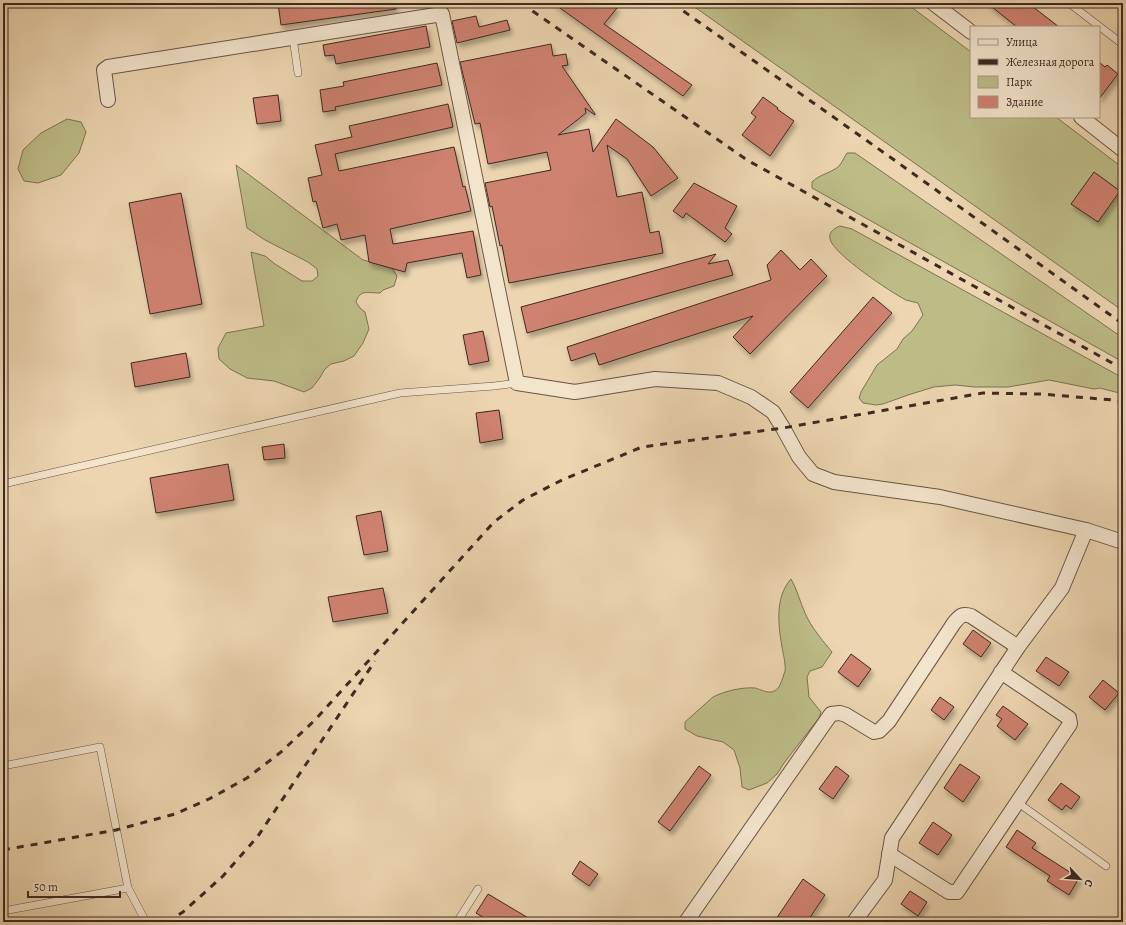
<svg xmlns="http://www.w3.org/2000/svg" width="1126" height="925" viewBox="0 0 1126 925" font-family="Alegreya,serif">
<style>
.green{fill:#bdbc87;stroke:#7c7355}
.building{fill:#cf8270;stroke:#3c2a23;filter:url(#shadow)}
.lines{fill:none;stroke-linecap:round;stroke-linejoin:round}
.service-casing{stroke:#685546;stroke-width:8}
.minor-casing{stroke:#685546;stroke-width:16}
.service{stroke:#f3e4cc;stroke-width:7}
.minor{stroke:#f3e4cc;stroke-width:14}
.rail{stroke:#3c2a23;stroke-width:3;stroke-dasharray:7 7;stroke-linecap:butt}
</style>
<defs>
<filter id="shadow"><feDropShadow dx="2.5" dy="4.5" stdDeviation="2" flood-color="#0004"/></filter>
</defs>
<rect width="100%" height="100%" fill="#ecd5b0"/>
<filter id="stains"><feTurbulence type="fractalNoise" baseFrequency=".005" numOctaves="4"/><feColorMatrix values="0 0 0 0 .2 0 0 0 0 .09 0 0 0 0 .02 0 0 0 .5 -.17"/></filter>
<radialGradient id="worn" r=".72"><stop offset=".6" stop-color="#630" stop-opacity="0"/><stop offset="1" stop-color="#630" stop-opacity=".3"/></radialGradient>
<g class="green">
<polygon points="689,3 906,3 971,52 971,117 1056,117 1123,168 1123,311"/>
<polygon points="67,119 81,122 86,132 79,153 61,175 38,183 24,181 18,169 23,150 41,133"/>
<path d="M847 153H855L1123 338V362L812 188V182C819 175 827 174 835 169 841 166 843 159 847 153Z"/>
<path d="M236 165 363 260 392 268 397 276 394 286 383 290 380 293C368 293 360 289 356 302L360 308 365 312 369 329 363 343 354 356 344 361 331 364 325 369 319 379 312 388 304 392 274 381 247 378 230 369 219 359 218 348 226 333 264 326 251 252 265 256 275 264 302 281H312L318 276 317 269 308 262 265 240 247 228Z"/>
<path d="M840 226 852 229 1123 378V394L1100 388 1094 389 1049 380 1008 387H975L955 385 934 387 908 395 883 404 876 405 863 403 859 398 861 392 877 365 897 349 903 339 912 331 923 315 918 303C914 302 910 301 906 300 892 293 833 254 830 239 828 232 835 228 840 226Z"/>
<path d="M791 579C797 589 800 602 805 613 811 627 822 640 832 652L822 667 810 671 807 677 809 697 821 712 819 718 784 763 777 774 767 783 749 790 742 787 740 768 734 750 723 742 697 736 685 729V722L713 697C725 691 742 687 755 688 763 690 771 696 778 688 780 686 781 682 782 680 783 677 784 674 785 671 786 665 783 653 782 647 778 624 775 597 791 579Z"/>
</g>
<g class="building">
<polygon points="278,3 395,3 396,9 281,25"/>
<polygon points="553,3 611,3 617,8 604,24 692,85 683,96"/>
<polygon points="987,3 1028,3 1059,27 1017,27"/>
<polygon points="476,16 479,27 507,20 510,30 457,43 452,21"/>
<polygon points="426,26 430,47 336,64 334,55 325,56 323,45"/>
<polygon points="551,44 553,56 566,54 568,65 562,66 595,114 595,115 585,108 586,113 558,135 589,129 593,152 616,119 653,147 678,178 651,196 627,159 607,145 617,197 642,192 650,233 659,231 663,253 509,283 502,245 500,246 492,206 490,207 485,183 551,170 547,152 488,164 480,123 475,124 460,62"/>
<polygon points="1099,62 1105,67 1107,65 1118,74 1099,99"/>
<polygon points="437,63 442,85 335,107 336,110 323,112 320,90 344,86 343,82"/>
<polygon points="278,95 281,121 257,124 253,98"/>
<polygon points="763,97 778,108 777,109 794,121 770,156 742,135 756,117 751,113"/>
<polygon points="448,104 453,127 335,154 339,171 454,147 463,187 465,186 471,211 390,229 393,244 473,231 481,275 467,278 462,253 407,263 405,272 369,262 365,235 341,240 337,224 323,228 316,201 313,202 308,178 322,175 315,145 352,137 349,126"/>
<polygon points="1094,172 1120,191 1098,222 1071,204"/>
<polygon points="694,183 737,206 725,228 732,234 725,242 686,213 683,218 673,211"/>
<polygon points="181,193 202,304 150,314 129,203"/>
<polygon points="781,250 800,270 811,259 827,276 750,354 733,337 753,316 599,365 595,353 571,361 567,347 771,280 767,265"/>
<polygon points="716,254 708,264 728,260 733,275 527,333 521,307"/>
<polygon points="873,297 892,313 808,408 790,392"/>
<polygon points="483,331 489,361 469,365 463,335"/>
<polygon points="186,353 190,377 135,387 131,363"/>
<polygon points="499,410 503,439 480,443 476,413"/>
<polygon points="284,444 285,458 264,460 262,447"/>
<polygon points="228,464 234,500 156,513 150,478"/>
<polygon points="381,511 388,551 364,555 356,516"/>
<polygon points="383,588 388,613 333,622 328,597"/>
<polygon points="973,630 991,643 981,657 963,644"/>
<polygon points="851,654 871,669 858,687 838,672"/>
<polygon points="1046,657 1069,672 1059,686 1036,671"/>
<polygon points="1103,680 1119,693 1105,710 1089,697"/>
<polygon points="940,697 954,707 944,720 931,710"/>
<polygon points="1003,706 1028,724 1015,740 997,726 1002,719 996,715"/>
<polygon points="960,764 980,777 963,802 944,788"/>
<polygon points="699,766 711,775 670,831 658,822"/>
<polygon points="836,766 849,776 833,799 819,789"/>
<polygon points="1061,783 1080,797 1071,809 1066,805 1062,810 1048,800"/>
<polygon points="933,822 952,835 938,855 919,843"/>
<polygon points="1017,830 1036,843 1032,848 1079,878 1069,895 1047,881 1050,876 1006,847"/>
<polygon points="580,861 598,874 589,886 572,874"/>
<polygon points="803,879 825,895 807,922 774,922"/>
<polygon points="910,891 927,902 918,916 901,904"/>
<polygon points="488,894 535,922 491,922 476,913"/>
</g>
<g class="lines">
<defs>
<g id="service">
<polyline points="441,3 442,14"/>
<polyline points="1069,3 1121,43"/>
<polyline points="293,38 298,73"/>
<polyline points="3,484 400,393 494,386 517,383"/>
<polyline points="3,766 100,747 128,888 146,922"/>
<polyline points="1017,802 1106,866"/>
<polyline points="3,911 128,888"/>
<polyline points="457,922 478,889"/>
</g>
<g id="minor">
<polyline points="933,3 971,32"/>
<polyline points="108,100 104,70 108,67 442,14 517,383 575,392 655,379 718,383 751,397 773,412 783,428 799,457 813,474 834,482 940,497 1086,530 1123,542"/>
<polyline points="1081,117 1123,150"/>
<polyline points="889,854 949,892 957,892 1070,724 1069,718 1001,672"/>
<path d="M686 922 831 714 840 713 846 715 874 732 879 731 889 721 954 623C960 616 962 613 971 616L1018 647"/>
<polyline points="854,922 885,880 892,838 1018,647 1062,588 1086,530"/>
</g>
</defs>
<use href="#service" class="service-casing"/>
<use href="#minor" class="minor-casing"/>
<use href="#service" class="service"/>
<use href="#minor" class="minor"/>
<g class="rail">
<polyline points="521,3 747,160 1123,369"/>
<polyline points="672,3 890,157 1123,324"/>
<polyline points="3,850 116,830 175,814 209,799 247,778 281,752 315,720 494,522 523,500 562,480 642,447 783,428 983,393 1041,394 1113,400 1123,402"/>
<polyline points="167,922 183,912 223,876 258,836 375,661"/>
</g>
</g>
<rect width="1126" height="925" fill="none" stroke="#ecd5b0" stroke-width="16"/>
<rect x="4" y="4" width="1118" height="917" fill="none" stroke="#3c2a23" stroke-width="2"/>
<rect x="8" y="8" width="1110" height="909" fill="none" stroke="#3c2a23"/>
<rect x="970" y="26" width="130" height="92" fill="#f3e4cc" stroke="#aa9a88"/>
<rect x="978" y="39" width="20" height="6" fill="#f3e4cc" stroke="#aa9a88"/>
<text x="1006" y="46" font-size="12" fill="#3c2a23">Улица</text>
<rect x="978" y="59" width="20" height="6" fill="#3c2a23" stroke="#aa9a88"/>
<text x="1006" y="66" font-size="12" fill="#3c2a23">Железная дорога</text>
<rect x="978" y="76" width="20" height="12" fill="#bdbc87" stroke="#aa9a88"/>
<text x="1006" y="86" font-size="12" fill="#3c2a23">Парк</text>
<rect x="978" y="96" width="20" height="12" fill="#cf8270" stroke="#aa9a88"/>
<text x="1006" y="106" font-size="12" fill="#3c2a23">Здание</text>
<g transform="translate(1080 879) rotate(116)" stroke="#f3e4cc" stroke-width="3" paint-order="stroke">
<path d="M0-3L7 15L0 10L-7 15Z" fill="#3c2a23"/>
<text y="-6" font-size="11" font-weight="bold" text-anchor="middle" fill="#3c2a23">С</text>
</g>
<path d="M28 891v6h92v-6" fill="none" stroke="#3c2a23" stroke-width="2"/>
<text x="34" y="891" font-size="12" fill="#3c2a23" stroke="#f3e4cc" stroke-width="3" paint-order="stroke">50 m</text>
<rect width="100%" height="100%" filter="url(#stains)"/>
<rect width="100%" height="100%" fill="url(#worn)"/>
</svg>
